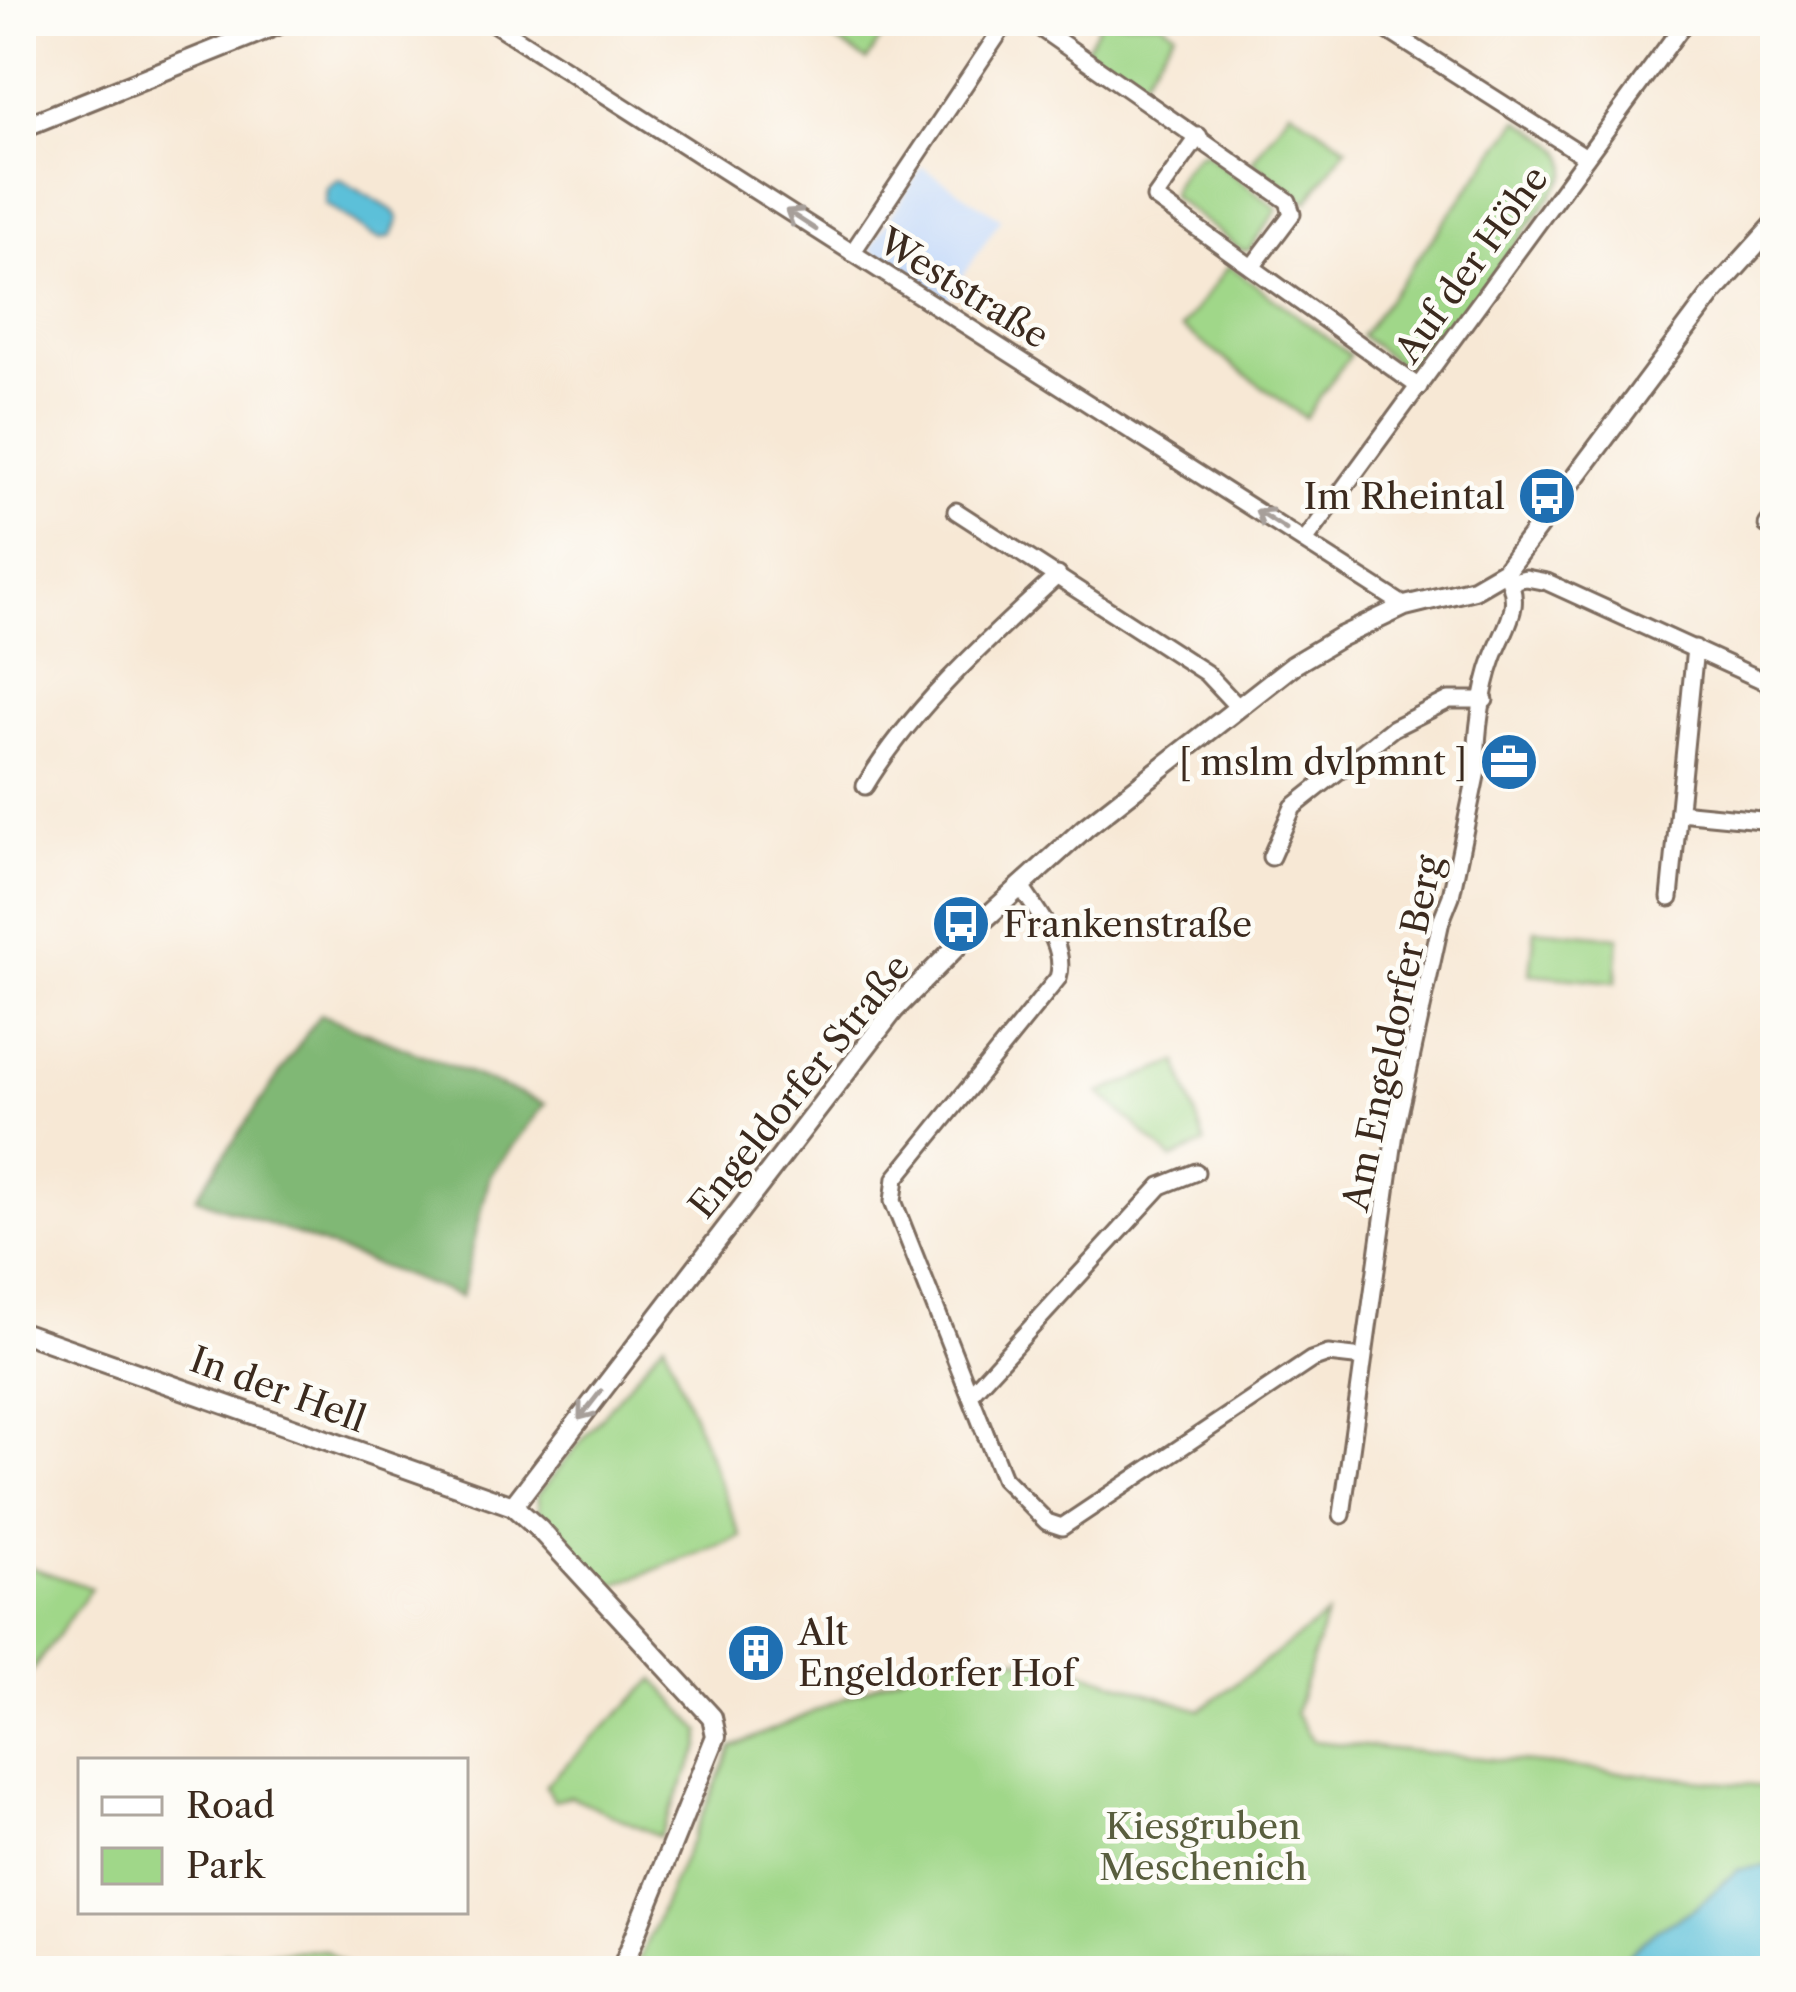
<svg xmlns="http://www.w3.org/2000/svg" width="1796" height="1992" viewBox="0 0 1796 1992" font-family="'Libre Caslon Text',serif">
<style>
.built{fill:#c8dcf9}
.green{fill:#a0d789;stroke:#6e8054;stroke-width:3}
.forest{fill:#80b875;stroke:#5e714a;stroke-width:3}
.water{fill:#5bc0d9;stroke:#4b757c;stroke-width:3}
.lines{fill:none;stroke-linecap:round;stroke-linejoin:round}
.minor-casing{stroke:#7d6c5e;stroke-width:21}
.tertiary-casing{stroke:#7d6c5e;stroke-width:24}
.minor{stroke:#fff;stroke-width:15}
.tertiary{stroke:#fff;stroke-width:18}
.oneway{stroke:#a79f9a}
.labels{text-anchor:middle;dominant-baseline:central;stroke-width:9;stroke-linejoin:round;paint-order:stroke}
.street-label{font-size:36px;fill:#3b2a1e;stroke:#fdfcf7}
.poi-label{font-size:36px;fill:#3b2a1e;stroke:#fdfcf7;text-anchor:end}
.park-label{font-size:36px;fill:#595e3e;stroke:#fdfcf7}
</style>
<rect width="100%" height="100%" fill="#fdfcf7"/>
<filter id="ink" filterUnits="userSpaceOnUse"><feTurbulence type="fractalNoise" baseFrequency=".00833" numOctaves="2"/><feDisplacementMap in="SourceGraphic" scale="24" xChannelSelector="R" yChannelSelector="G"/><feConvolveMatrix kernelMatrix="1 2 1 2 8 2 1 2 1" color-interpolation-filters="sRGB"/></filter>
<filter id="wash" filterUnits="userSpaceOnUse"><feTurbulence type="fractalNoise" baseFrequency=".004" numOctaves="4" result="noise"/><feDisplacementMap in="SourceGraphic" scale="48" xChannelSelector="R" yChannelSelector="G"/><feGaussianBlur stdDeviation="2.7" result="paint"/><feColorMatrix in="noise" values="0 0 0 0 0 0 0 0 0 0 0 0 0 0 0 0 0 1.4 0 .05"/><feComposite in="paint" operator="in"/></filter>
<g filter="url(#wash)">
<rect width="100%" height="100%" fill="#f7e8d5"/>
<polygon class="built" points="922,167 1001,218 946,302 870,249"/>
<g class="green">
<polygon points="806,21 892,21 867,61"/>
<polygon points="1101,21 1160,21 1175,31 1140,84 1085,49"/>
<polygon points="1290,109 1347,147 1307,202 1252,161"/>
<path d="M1519 120C1539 134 1573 146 1567 174L1425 369 1411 373 1361 336Z"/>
<path d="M1204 152 1278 209 1249 250H1242L1171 196C1173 181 1190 157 1204 152Z"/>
<polygon points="1229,265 1350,355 1305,418 1182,328"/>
<polygon points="1535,929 1619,937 1616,982 1530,974"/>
<polygon points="1178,1062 1205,1144 1172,1159 1100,1093"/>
<polygon points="664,1341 741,1537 610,1587 539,1512 537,1495"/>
<polygon points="21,1564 91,1588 21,1686"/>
<polygon points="1326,1616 1295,1713 1313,1741 1775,1788 1775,1971 634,1971 732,1747 933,1660 990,1655 1064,1665 1200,1710"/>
<polygon points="655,1679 702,1732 700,1747 659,1836 570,1796 553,1800 545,1785"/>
<polygon points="325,1950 354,1971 208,1971 222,1954"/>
</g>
<polygon class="forest" points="320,1014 545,1104 490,1175 461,1297 196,1197"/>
<g class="water">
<polygon points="339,179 394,211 399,219 392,236 382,239 373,236 325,204 327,188"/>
<polygon points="1775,1865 1775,1971 1614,1971 1631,1951 1656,1930 1696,1908 1737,1870"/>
</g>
</g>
<g filter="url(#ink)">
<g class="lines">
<defs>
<g id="minor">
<polyline points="490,21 1405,606"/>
<polyline points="1030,21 1288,201 1292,214 1252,267"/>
<polyline points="1373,21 1586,157"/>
<polyline points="1199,136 1155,198 1419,387"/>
<polyline points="852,253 1007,21"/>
<polyline points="956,511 1206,673 1237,706"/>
<polyline points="1767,525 1775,514"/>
<polyline points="1305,541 1686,21"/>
<polyline points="1511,581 1526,578 1547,582 1775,686"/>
<path d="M865 786C914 705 989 639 1058 575"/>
<polyline points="1679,812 1761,820 1775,817"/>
<polyline points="1271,857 1293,807 1393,728 1449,700 1485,700"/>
<path d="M1020 885C1036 912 1068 945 1058 978L896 1178 893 1201 1003 1478 1047 1522 1062 1527 1311 1360 1328 1354 1363 1358"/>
<polyline points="1670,898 1695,648"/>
<polyline points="971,1393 1161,1186 1196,1172"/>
<path d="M1342 1515 1395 1133 1441 921 1451 896 1477 771C1475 740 1482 688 1493 659 1505 625 1525 607 1505 571"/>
</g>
<g id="tertiary">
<polyline points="21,128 287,21"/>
<polyline points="21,1332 513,1506 540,1530 712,1717 716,1736 621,1971"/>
<polyline points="513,1506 894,1010 978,925 1085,828 1293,665 1340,637 1405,606 1474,589 1505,571 1713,293 1775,224"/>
</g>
</defs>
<use href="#minor" class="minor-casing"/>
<use href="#tertiary" class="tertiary-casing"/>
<use href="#minor" class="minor"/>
<use href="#tertiary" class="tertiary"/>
</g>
<defs><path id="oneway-shaft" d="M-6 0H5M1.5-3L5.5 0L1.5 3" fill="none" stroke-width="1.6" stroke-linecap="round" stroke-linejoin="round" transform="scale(3)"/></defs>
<g class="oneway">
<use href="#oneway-shaft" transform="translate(801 220) rotate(-147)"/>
<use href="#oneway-shaft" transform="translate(1271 520) rotate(-147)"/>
<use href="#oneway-shaft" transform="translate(590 1405) rotate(128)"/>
</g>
</g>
<defs>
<symbol id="bus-disc" viewBox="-11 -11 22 22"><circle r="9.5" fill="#1f6fb2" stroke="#fdfcf7"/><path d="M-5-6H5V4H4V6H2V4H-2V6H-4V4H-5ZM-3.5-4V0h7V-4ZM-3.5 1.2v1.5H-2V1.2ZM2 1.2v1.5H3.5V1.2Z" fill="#fff"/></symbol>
<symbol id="office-disc" viewBox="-11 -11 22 22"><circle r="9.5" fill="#1f6fb2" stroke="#fdfcf7"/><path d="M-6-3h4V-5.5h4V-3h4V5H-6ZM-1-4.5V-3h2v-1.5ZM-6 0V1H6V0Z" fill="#fff"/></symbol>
<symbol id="building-disc" viewBox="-11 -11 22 22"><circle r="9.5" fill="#1f6fb2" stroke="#fdfcf7"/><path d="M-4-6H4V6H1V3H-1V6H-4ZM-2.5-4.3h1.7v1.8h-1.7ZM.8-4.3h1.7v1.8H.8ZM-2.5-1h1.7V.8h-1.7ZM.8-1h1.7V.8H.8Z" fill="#fff"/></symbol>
</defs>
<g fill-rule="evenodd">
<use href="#bus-disc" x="1514" y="463" width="66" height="66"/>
<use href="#office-disc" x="1476" y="729" width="66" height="66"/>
<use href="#bus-disc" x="928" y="891" width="66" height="66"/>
<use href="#building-disc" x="723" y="1620" width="66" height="66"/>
</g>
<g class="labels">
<g class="street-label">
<text transform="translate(1471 264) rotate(-54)">Auf der Höhe</text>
<text transform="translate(964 288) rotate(32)">Weststraße</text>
<text transform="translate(1392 1033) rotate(-78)">Am Engeldorfer Berg</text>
<text transform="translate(799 1086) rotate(-51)">Engeldorfer Straße</text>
<text transform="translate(278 1389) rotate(20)">In der Hell</text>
</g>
<g class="poi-label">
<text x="1505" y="496">Im Rheintal</text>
<text x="1467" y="762">[ mslm dvlpmnt ]</text>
<text x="1003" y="924" text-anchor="start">Frankenstraße</text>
<text x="798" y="1632" text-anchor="start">Alt<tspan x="798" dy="41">Engeldorfer Hof</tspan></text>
</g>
<g class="park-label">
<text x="1203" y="1826">Kiesgruben<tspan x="1203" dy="41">Meschenich</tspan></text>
</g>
</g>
<rect width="1796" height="1992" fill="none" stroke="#fdfcf7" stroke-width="72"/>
<rect x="78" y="1758" width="390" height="156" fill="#fdfcf7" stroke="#afa8a0" stroke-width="3"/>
<rect x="102" y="1797" width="60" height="18" fill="#ffffff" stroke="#afa8a0" stroke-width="3"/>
<text x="186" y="1818" font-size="36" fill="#3b2a1e">Road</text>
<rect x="102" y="1848" width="60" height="36" fill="#a0d789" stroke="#afa8a0" stroke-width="3"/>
<text x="186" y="1878" font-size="36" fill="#3b2a1e">Park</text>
</svg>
